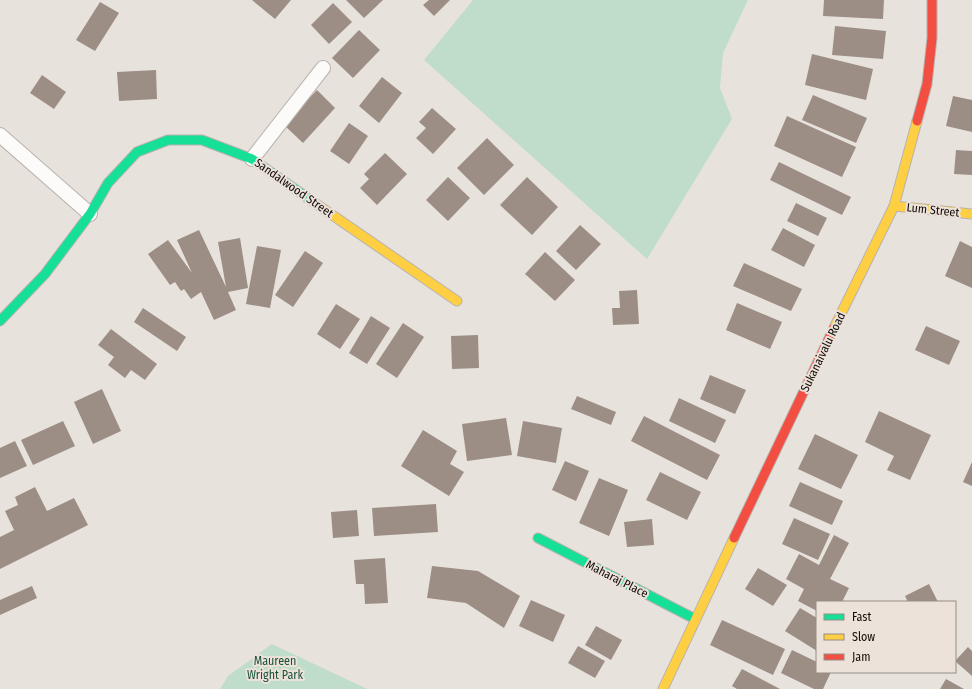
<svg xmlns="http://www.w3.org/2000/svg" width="972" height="689" viewBox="0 0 972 689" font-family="'Fira Sans Condensed',sans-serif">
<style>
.green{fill:#c0dcca}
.building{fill:#9c8e85}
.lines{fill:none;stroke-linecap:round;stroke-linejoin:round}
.street-casing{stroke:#b8b3af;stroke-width:16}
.fast-casing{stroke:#b8b3af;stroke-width:11}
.slow-casing{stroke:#b8b3af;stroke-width:11}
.jam-casing{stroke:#b8b3af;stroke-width:11}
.street{stroke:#fcfbfa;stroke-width:14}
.fast{stroke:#16e098;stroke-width:9}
.slow{stroke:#ffcf43;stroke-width:9}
.jam{stroke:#f24e42;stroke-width:9}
.labels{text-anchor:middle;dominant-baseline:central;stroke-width:4;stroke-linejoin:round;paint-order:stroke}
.street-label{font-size:12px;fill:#110d0a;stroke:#ece2d9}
.park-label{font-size:12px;fill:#1a533b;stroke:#ece2d9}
</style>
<rect width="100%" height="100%" fill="#e8e2dd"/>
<g class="green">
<polygon points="473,0 748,0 723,53 720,88 732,119 647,259 424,60"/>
<polygon points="272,644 367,689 220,689 228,676"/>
</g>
<g class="building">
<polygon points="252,0 291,0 275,19"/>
<polygon points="346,0 383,0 364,18"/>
<polygon points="429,0 450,0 434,16 423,5"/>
<polygon points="824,0 884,0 883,19 823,16"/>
<polygon points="100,2 119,13 95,51 76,40"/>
<polygon points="333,3 352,22 329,44 311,25"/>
<polygon points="835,26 886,31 883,59 832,55"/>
<polygon points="359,30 380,50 353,78 332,58"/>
<polygon points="812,54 873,69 866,100 805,85"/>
<polygon points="156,70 157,99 119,101 117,72"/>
<polygon points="42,75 66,92 54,109 30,93"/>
<polygon points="382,77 402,93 379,123 359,106"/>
<polygon points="317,90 335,108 303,143 284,125"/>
<polygon points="813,95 867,118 856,143 802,120"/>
<polygon points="953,96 972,100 972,132 946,126"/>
<polygon points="432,108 456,129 433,154 416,138 426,128 419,122"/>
<polygon points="787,116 856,147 842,177 774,146"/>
<polygon points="349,123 368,136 349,164 330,151"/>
<polygon points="487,138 514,165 484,195 457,168"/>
<polygon points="956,150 972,151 972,175 954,174"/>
<polygon points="385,153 407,174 377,205 360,188 369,179 364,174"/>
<polygon points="779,162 851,197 842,215 770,180"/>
<polygon points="448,177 470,198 448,221 426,200"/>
<polygon points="527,177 558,207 532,235 500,205"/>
<polygon points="796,203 827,218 818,236 787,221"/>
<polygon points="580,225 601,244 576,270 556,251"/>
<polygon points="783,228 815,245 804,267 771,250"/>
<polygon points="199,230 226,287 218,242 240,238 248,288 228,292 236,310 214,320 201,292 191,299 184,289 181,291 175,282 170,285 148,254 168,240 192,273 177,240"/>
<polygon points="960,241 972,247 972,288 945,276"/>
<polygon points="257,246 281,250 270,308 246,304"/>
<polygon points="305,251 323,263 293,307 275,295"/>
<polygon points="545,252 575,280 555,301 525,274"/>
<polygon points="744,263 802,289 791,311 733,286"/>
<polygon points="637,290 639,324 613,325 612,308 620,308 619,291"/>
<polygon points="737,303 782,322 770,349 726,330"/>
<polygon points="336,304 360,319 340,349 317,334"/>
<polygon points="143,308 186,337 177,351 134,322"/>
<polygon points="371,316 390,328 367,364 349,353"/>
<polygon points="403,323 424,337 397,378 376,364"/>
<polygon points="926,326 960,341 949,365 915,350"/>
<polygon points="111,329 157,364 145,380 131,370 125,378 108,365 114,357 98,345"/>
<polygon points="478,335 479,368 452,369 451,336"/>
<polygon points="710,375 746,390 735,414 700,399"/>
<polygon points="102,389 121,431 93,444 74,402"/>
<polygon points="577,396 616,412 611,425 571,409"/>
<polygon points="679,398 726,420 715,443 669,421"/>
<polygon points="879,411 931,435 910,480 887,470 894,456 865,442"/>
<polygon points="644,416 720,455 707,480 631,441"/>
<polygon points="506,418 512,455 467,461 462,424"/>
<polygon points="63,421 75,446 33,465 21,440"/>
<polygon points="523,421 562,428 556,463 517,456"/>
<polygon points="423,430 457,451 450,464 464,472 449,496 401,466"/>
<polygon points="815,434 858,455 841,489 798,469"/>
<polygon points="15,441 27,466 0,478 0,448"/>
<polygon points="565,461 589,471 576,501 552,490"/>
<polygon points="972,462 972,486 963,482"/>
<polygon points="660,472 701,492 687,520 646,500"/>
<polygon points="599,478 628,490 609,536 579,523"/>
<polygon points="800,482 843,501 832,525 789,506"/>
<polygon points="35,487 47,511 74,498 88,525 0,569 0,537 14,530 5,511 18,505 15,497"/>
<polygon points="436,504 438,532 374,536 372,508"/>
<polygon points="357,510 359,536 333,538 331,512"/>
<polygon points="794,518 830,534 818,560 782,544"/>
<polygon points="652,519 654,545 627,547 624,522"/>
<polygon points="834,535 849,543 830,579 849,588 842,602 817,602 817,611 798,601 804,589 786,579 799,554 819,565"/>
<polygon points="385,558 388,603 365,604 364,584 356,584 354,560"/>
<polygon points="432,566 478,571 520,596 504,628 466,603 427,598"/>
<polygon points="758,568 787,585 773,606 745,589"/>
<polygon points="929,584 938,602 908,602 905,596"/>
<polygon points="32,586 37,598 0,615 0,600"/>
<polygon points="531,600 565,615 553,642 519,626"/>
<polygon points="800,608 817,618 817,651 785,631"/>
<polygon points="722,620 785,649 773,675 710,645"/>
<polygon points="596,626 622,640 611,660 585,645"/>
<polygon points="578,646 605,661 595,678 568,663"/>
<polygon points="968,647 972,651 972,676 955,661"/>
<polygon points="792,650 817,662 817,672 831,672 823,689 814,689 781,673"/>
<polygon points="742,669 780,689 737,689 732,686"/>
<polygon points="946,679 964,689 940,689"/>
</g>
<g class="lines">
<defs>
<g id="street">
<polyline points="0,135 90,214"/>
<polyline points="252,159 323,68"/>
</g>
<g id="fast">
<polyline points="0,321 45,274 90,214 108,183 137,152 168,140 202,140 252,159 312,201"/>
<polyline points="538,538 695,619"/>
</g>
<g id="slow">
<polyline points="312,201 457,301"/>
<polyline points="894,206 972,214"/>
<polyline points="834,328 894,206 917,121"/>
<polyline points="663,689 734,538"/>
</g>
<g id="jam">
<polyline points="917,121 927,84 932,38 932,0"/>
<polyline points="734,538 834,328"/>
</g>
</defs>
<use href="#street" class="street-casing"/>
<use href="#fast" class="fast-casing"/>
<use href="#slow" class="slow-casing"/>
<use href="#jam" class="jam-casing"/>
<use href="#street" class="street"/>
<use href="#fast" class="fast"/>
<use href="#slow" class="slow"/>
<use href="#jam" class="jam"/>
</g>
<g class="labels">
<g class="street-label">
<text transform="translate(294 188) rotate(35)">Sandalwood Street</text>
<text transform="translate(933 210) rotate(6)">Lum Street</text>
<text transform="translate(823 352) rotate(-64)">Sukanaivalu Road</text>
<text transform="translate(617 579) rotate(27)">Maharaj Place</text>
</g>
<g class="park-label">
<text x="275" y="661">Maureen<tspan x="275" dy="14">Wright Park</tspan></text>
</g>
</g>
<rect x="816" y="601" width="140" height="72" fill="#ece2d9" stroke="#948d86"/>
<rect x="824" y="614" width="20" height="6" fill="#16e098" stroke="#948d86"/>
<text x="852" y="621" font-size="12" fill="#110d0a">Fast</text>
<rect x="824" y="634" width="20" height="6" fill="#ffcf43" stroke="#948d86"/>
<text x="852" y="641" font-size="12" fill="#110d0a">Slow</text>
<rect x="824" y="654" width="20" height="6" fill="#f24e42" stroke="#948d86"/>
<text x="852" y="661" font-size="12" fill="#110d0a">Jam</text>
</svg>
